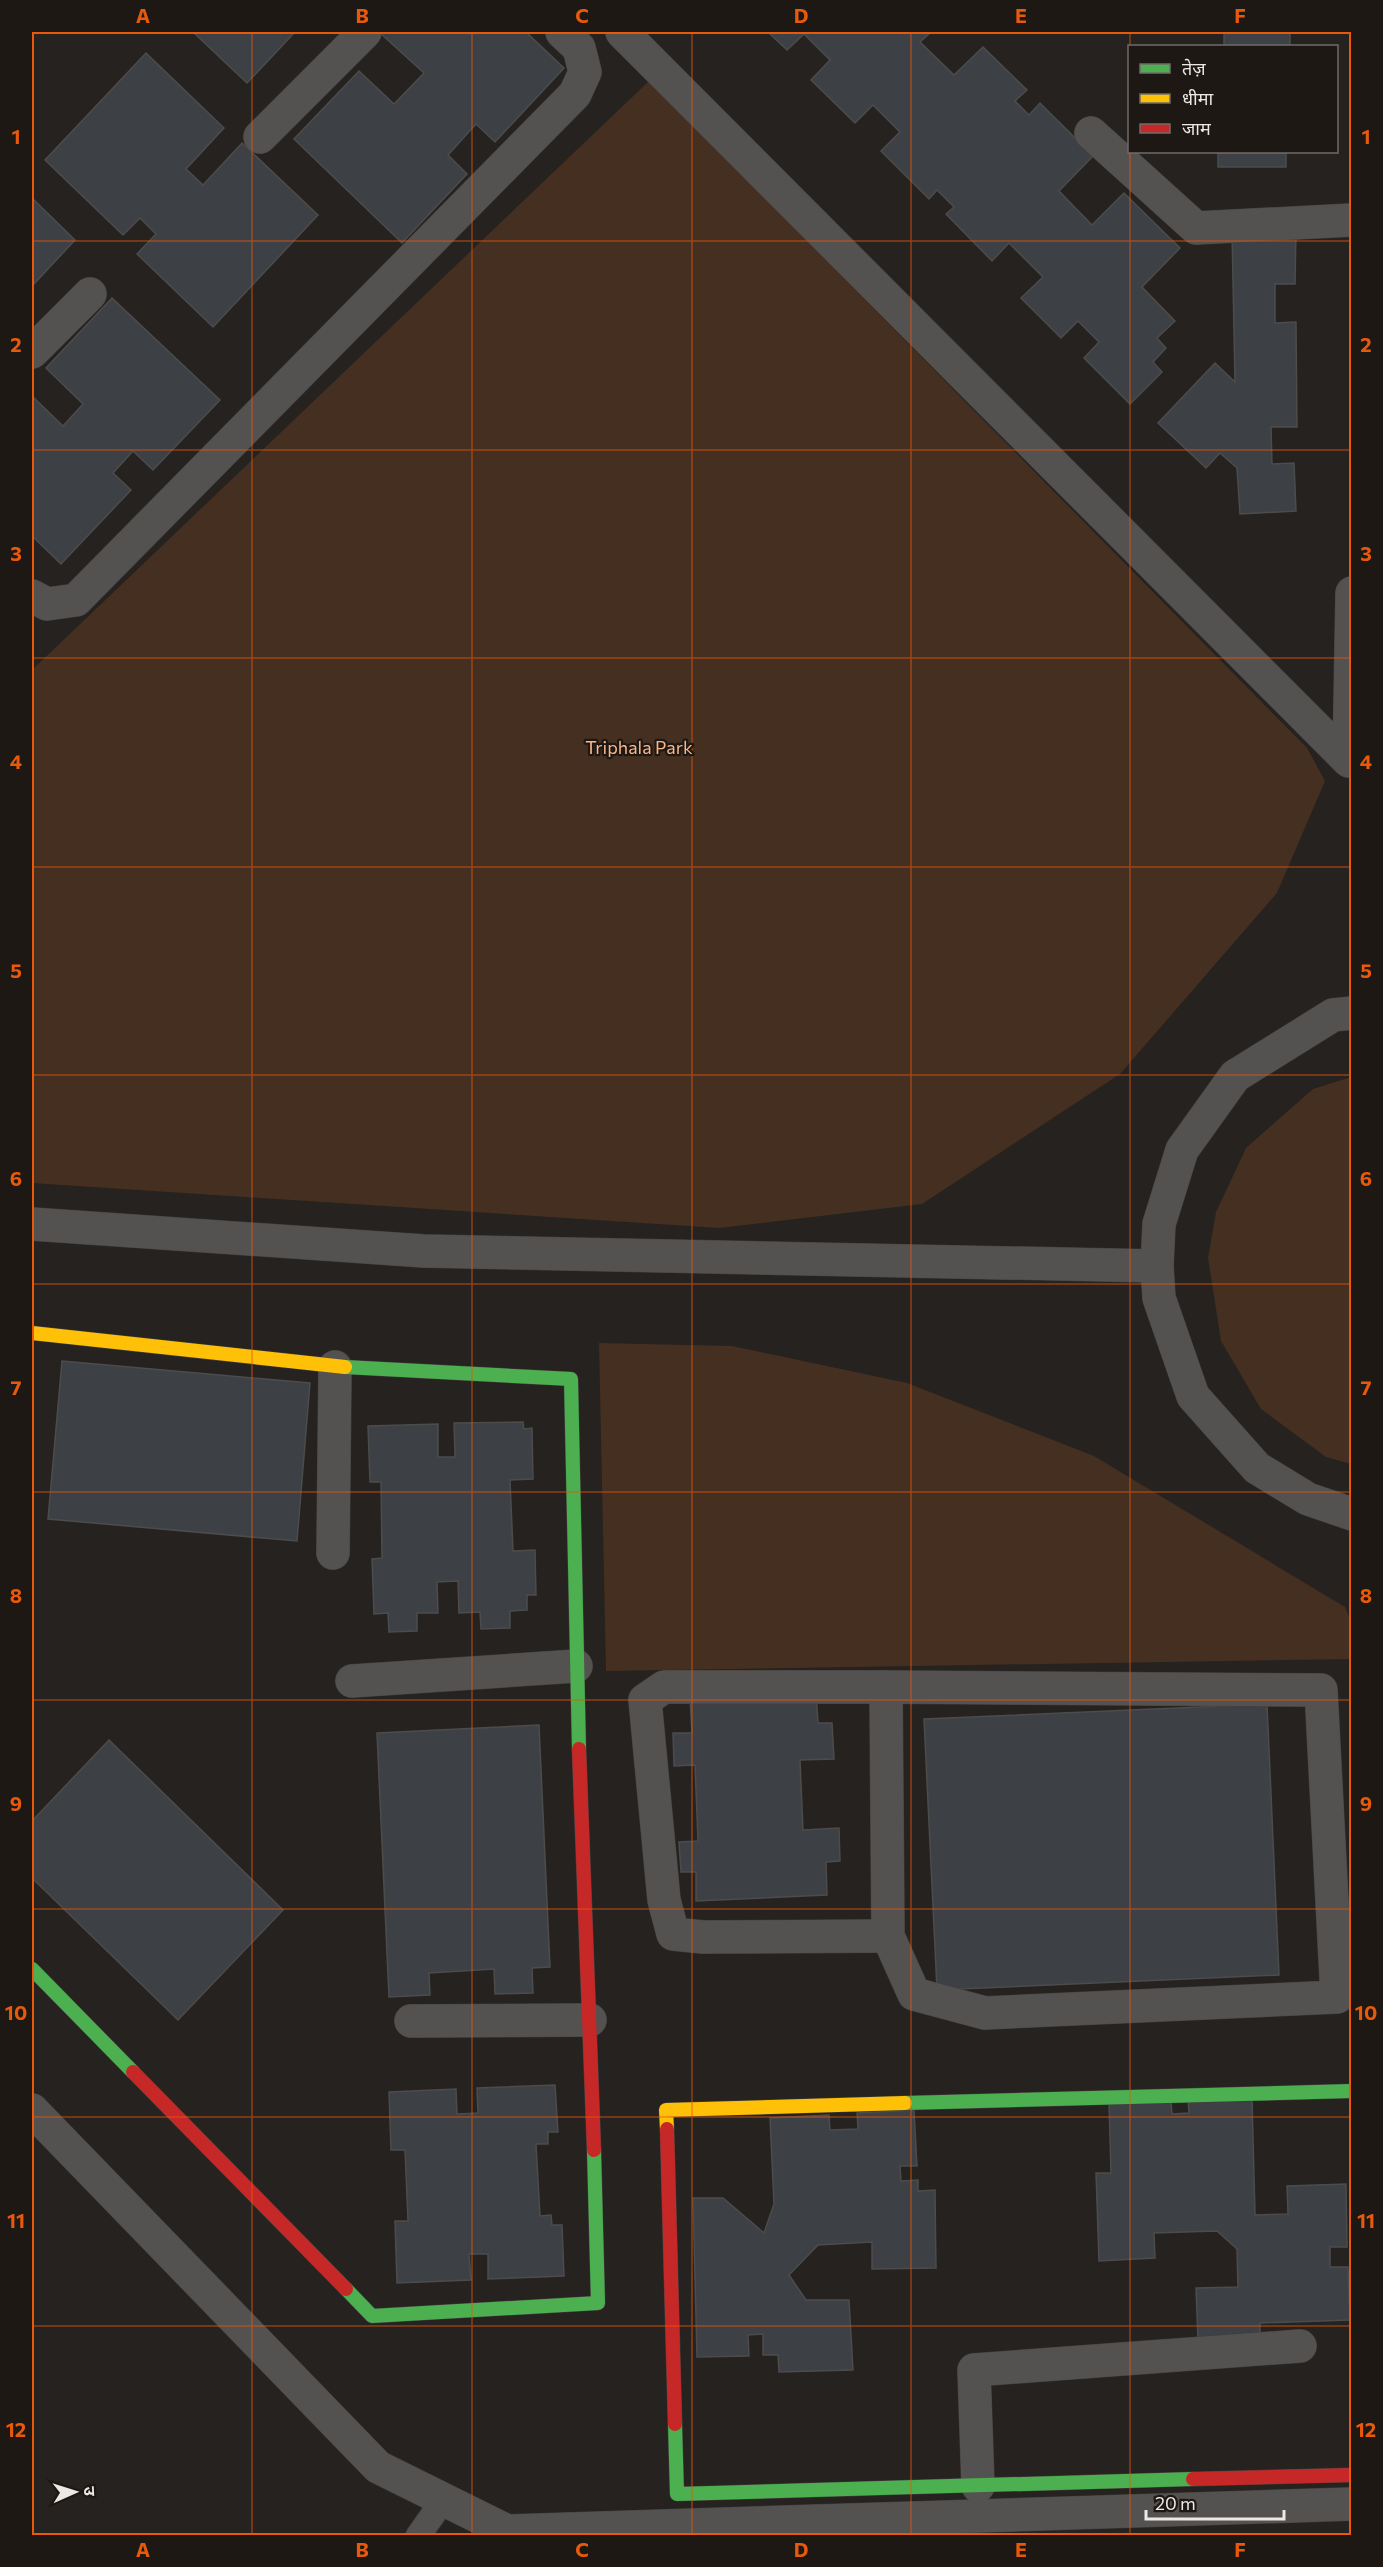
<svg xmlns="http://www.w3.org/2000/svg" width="1383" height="2567" viewBox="0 0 1383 2567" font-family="Commissioner,'Noto Sans Devanagari',sans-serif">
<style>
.green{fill:#452f20}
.building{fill:#3d4045;stroke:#4c4c4c;stroke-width:1.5}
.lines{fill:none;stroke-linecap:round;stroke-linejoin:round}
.lane-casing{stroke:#423f3d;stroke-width:26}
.street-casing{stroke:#423f3d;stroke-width:34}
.fast-casing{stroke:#423f3d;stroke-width:15}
.slow-casing{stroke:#423f3d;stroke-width:15}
.jam-casing{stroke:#423f3d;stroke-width:15}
.lane{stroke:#545251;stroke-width:24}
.street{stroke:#545251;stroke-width:33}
.fast{stroke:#4caf50;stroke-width:14}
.slow{stroke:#ffc107;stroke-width:14}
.jam{stroke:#c62828;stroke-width:14}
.grid{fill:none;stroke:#e8590c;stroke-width:1.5;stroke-opacity:0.55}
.labels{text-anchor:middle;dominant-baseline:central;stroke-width:4.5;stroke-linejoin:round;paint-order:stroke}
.park-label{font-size:18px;fill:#fbb687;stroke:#1d1814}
.neatline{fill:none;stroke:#e8590c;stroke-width:2}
.grid-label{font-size:20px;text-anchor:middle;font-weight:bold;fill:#e8590c}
</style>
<rect width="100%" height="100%" fill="#25221f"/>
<g class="green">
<polygon points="649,81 1307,748 1325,781 1277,893 1120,1074 922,1204 719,1228 32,1183 32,670"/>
<polygon points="1351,1077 1352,1077 1351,1464 1326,1457 1261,1409 1221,1341 1208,1258 1216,1212 1246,1148 1313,1089"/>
<polygon points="599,1343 732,1346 907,1383 1094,1456 1345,1607 1351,1621 1351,1659 606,1671"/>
</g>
<g class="building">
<polygon points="193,32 295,32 247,83"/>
<polygon points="379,32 526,32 564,68 495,142 476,124 448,155 467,174 402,243 294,139 359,71 394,104 424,73"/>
<polygon points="768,32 931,32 920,42 954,75 983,47 1027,90 1015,101 1029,115 1040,103 1093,156 1059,191 1092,225 1124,193 1180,248 1142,287 1175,321 1157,338 1166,348 1153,362 1162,372 1130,404 1084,358 1099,342 1078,321 1061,338 1021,298 1043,277 1009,243 992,261 946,214 954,207 937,190 929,199 881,151 900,132 873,105 855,123 811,80 830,60 804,34 787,50"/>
<rect x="1224" y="32" width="66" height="14"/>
<polygon points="146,53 224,128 186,169 203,185 242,143 318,215 213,327 137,254 156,234 140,218 123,235 45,160"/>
<rect x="1218" y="152" width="68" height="15"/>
<polygon points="32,198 75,240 32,286"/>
<polygon points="1232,231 1296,232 1295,284 1275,284 1275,323 1296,322 1297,427 1271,427 1272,464 1294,463 1296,511 1240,514 1237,468 1220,453 1206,468 1158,423 1215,363 1235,382"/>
<polygon points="112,298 220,400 153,470 133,451 113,473 131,490 61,564 32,536 32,396 63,426 83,404 46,368"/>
<polygon points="62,1361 310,1383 297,1541 48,1519"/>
<polygon points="523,1422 524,1429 532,1428 533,1479 510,1480 513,1551 535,1550 536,1595 527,1595 527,1610 510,1611 510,1628 481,1629 480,1612 459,1613 458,1581 437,1582 438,1613 417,1613 417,1631 389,1632 388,1613 374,1614 372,1559 382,1558 381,1482 370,1482 368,1426 438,1424 438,1457 455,1457 454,1423"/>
<polygon points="816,1692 818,1723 832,1723 834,1759 800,1760 803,1830 839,1828 840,1861 826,1862 827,1895 696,1901 696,1872 681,1872 679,1842 698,1841 695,1765 674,1766 673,1733 692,1733 690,1698"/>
<polygon points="1267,1704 1279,1975 937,1990 924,1719"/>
<polygon points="539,1725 550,1967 532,1968 533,1993 495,1994 494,1969 429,1973 430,1995 389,1997 377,1733"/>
<polygon points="109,1740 283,1910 178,2020 32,1878 32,1821"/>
<polygon points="555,2085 558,2132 548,2132 548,2144 536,2144 540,2216 551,2215 552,2225 562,2225 564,2276 488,2279 488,2254 469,2254 471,2280 397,2283 395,2221 408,2221 405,2150 391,2150 389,2092 456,2089 457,2114 478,2113 477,2088"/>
<polygon points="1252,2098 1255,2215 1288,2214 1287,2186 1346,2184 1347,2247 1330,2247 1330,2267 1348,2267 1350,2320 1260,2323 1260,2338 1198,2340 1196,2288 1238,2287 1237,2249 1217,2231 1154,2233 1155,2258 1099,2261 1096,2173 1111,2173 1109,2103 1171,2101 1172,2114 1189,2113 1188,2100"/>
<polygon points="914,2110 917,2166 900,2166 901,2181 918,2180 918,2191 935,2190 936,2268 872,2269 872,2242 818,2245 789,2275 806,2300 849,2300 853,2370 779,2372 778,2355 763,2355 763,2334 748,2335 749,2356 697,2357 693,2198 723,2198 764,2233 774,2204 770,2118 829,2115 830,2130 858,2129 857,2113"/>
</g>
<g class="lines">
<defs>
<polyline id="lane" points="418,2536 444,2499"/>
<g id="street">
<polyline points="622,32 1349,761 1352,593"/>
<polyline points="1091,133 1196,228 1352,220"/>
<polyline points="260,137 365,32"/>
<polyline points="32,352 90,294"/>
<polyline points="32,596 47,604 76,600 575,94 585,72 579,48 562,32"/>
<polyline points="1352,1013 1333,1015 1235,1076 1182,1150 1159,1224 1157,1266 1159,1298 1193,1396 1257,1468 1308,1499 1352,1514"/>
<polyline points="32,1224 424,1251 1157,1266"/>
<polyline points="333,1553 335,1367"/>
<polyline points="352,1681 576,1666"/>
<polygon points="886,1687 1321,1690 1337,1997 985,2013 914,1994 888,1936"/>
<polyline points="886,1687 664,1687 645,1700 664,1900 673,1934 703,1937 888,1936"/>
<polyline points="411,2021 590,2020"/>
<polyline points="32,2110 378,2467 507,2531 1352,2504"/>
<polyline points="978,2486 974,2370 1300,2346"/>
</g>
<g id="fast">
<polyline points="345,1367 571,1379 579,1749"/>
<polyline points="32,1969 133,2072"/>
<polyline points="905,2103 1352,2091"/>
<polyline points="346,2289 372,2316 598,2303 594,2150"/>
<polyline points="675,2424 677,2494 1193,2479"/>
</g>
<g id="slow">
<polyline points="32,1333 345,1367"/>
<polyline points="667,2129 666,2110 905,2103"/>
</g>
<g id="jam">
<polyline points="579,1749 594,2150"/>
<polyline points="133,2072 346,2289"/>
<polyline points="667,2129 675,2424"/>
<polyline points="1193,2479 1352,2475"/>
</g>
</defs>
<use href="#lane" class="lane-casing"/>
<use href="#street" class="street-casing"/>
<use href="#fast" class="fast-casing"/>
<use href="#slow" class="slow-casing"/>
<use href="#jam" class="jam-casing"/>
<use href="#lane" class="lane"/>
<use href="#street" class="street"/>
<use href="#fast" class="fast"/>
<use href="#slow" class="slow"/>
<use href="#jam" class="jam"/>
</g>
<path class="grid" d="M252 32V2536M472 32V2536M692 32V2536M911 32V2536M1130 32V46M1130 152V2536M32 241H1352M32 450H1352M32 658H1352M32 867H1352M32 1075H1352M32 1284H1352M32 1492H1352M32 1700H1352M32 1909H1352M32 2117H1352M32 2326H1352"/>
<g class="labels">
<g class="park-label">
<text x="639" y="747">Triphala Park</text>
</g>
</g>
<rect width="1383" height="2567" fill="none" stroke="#1d1814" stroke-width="66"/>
<rect x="1128" y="45" width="210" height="108" fill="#1d1814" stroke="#706b68" stroke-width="1.5"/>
<rect x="1140" y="64" width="30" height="9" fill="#4caf50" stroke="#706b68" stroke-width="1.5"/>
<text x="1182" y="75" font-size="18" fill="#ece8e6">तेज़</text>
<rect x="1140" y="94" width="30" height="9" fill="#ffc107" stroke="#706b68" stroke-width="1.5"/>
<text x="1182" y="105" font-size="18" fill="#ece8e6">धीमा</text>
<rect x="1140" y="124" width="30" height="9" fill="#c62828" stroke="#706b68" stroke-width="1.5"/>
<text x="1182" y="135" font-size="18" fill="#ece8e6">जाम</text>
<g transform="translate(75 2492) rotate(87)" stroke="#1d1814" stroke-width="4.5" paint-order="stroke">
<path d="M0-4.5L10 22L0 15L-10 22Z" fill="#ece8e6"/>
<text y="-9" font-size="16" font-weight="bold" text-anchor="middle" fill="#ece8e6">उ</text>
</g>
<path d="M1146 2510v9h138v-9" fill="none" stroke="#ece8e6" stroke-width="3"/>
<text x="1155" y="2510" font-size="18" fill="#ece8e6" stroke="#1d1814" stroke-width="4.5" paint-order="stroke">20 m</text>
<rect x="33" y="33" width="1317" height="2501" class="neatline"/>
<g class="grid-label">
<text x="143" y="23">A</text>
<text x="362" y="23">B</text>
<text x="582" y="23">C</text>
<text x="801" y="23">D</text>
<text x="1021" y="23">E</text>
<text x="1240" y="23">F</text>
<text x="16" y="144">1</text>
<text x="1366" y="144">1</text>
<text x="16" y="352">2</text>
<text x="1366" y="352">2</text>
<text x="16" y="561">3</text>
<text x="1366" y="561">3</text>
<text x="16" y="769">4</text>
<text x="1366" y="769">4</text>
<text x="16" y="978">5</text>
<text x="1366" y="978">5</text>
<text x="16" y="1186">6</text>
<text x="1366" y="1186">6</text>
<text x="16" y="1395">7</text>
<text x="1366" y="1395">7</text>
<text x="16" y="1603">8</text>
<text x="1366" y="1603">8</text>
<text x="16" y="1811">9</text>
<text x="1366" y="1811">9</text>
<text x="16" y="2020">10</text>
<text x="1366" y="2020">10</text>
<text x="16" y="2228">11</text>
<text x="1366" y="2228">11</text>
<text x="16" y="2437">12</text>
<text x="1366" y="2437">12</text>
<text x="143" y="2557">A</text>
<text x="362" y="2557">B</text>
<text x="582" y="2557">C</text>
<text x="801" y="2557">D</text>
<text x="1021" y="2557">E</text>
<text x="1240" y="2557">F</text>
</g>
</svg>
